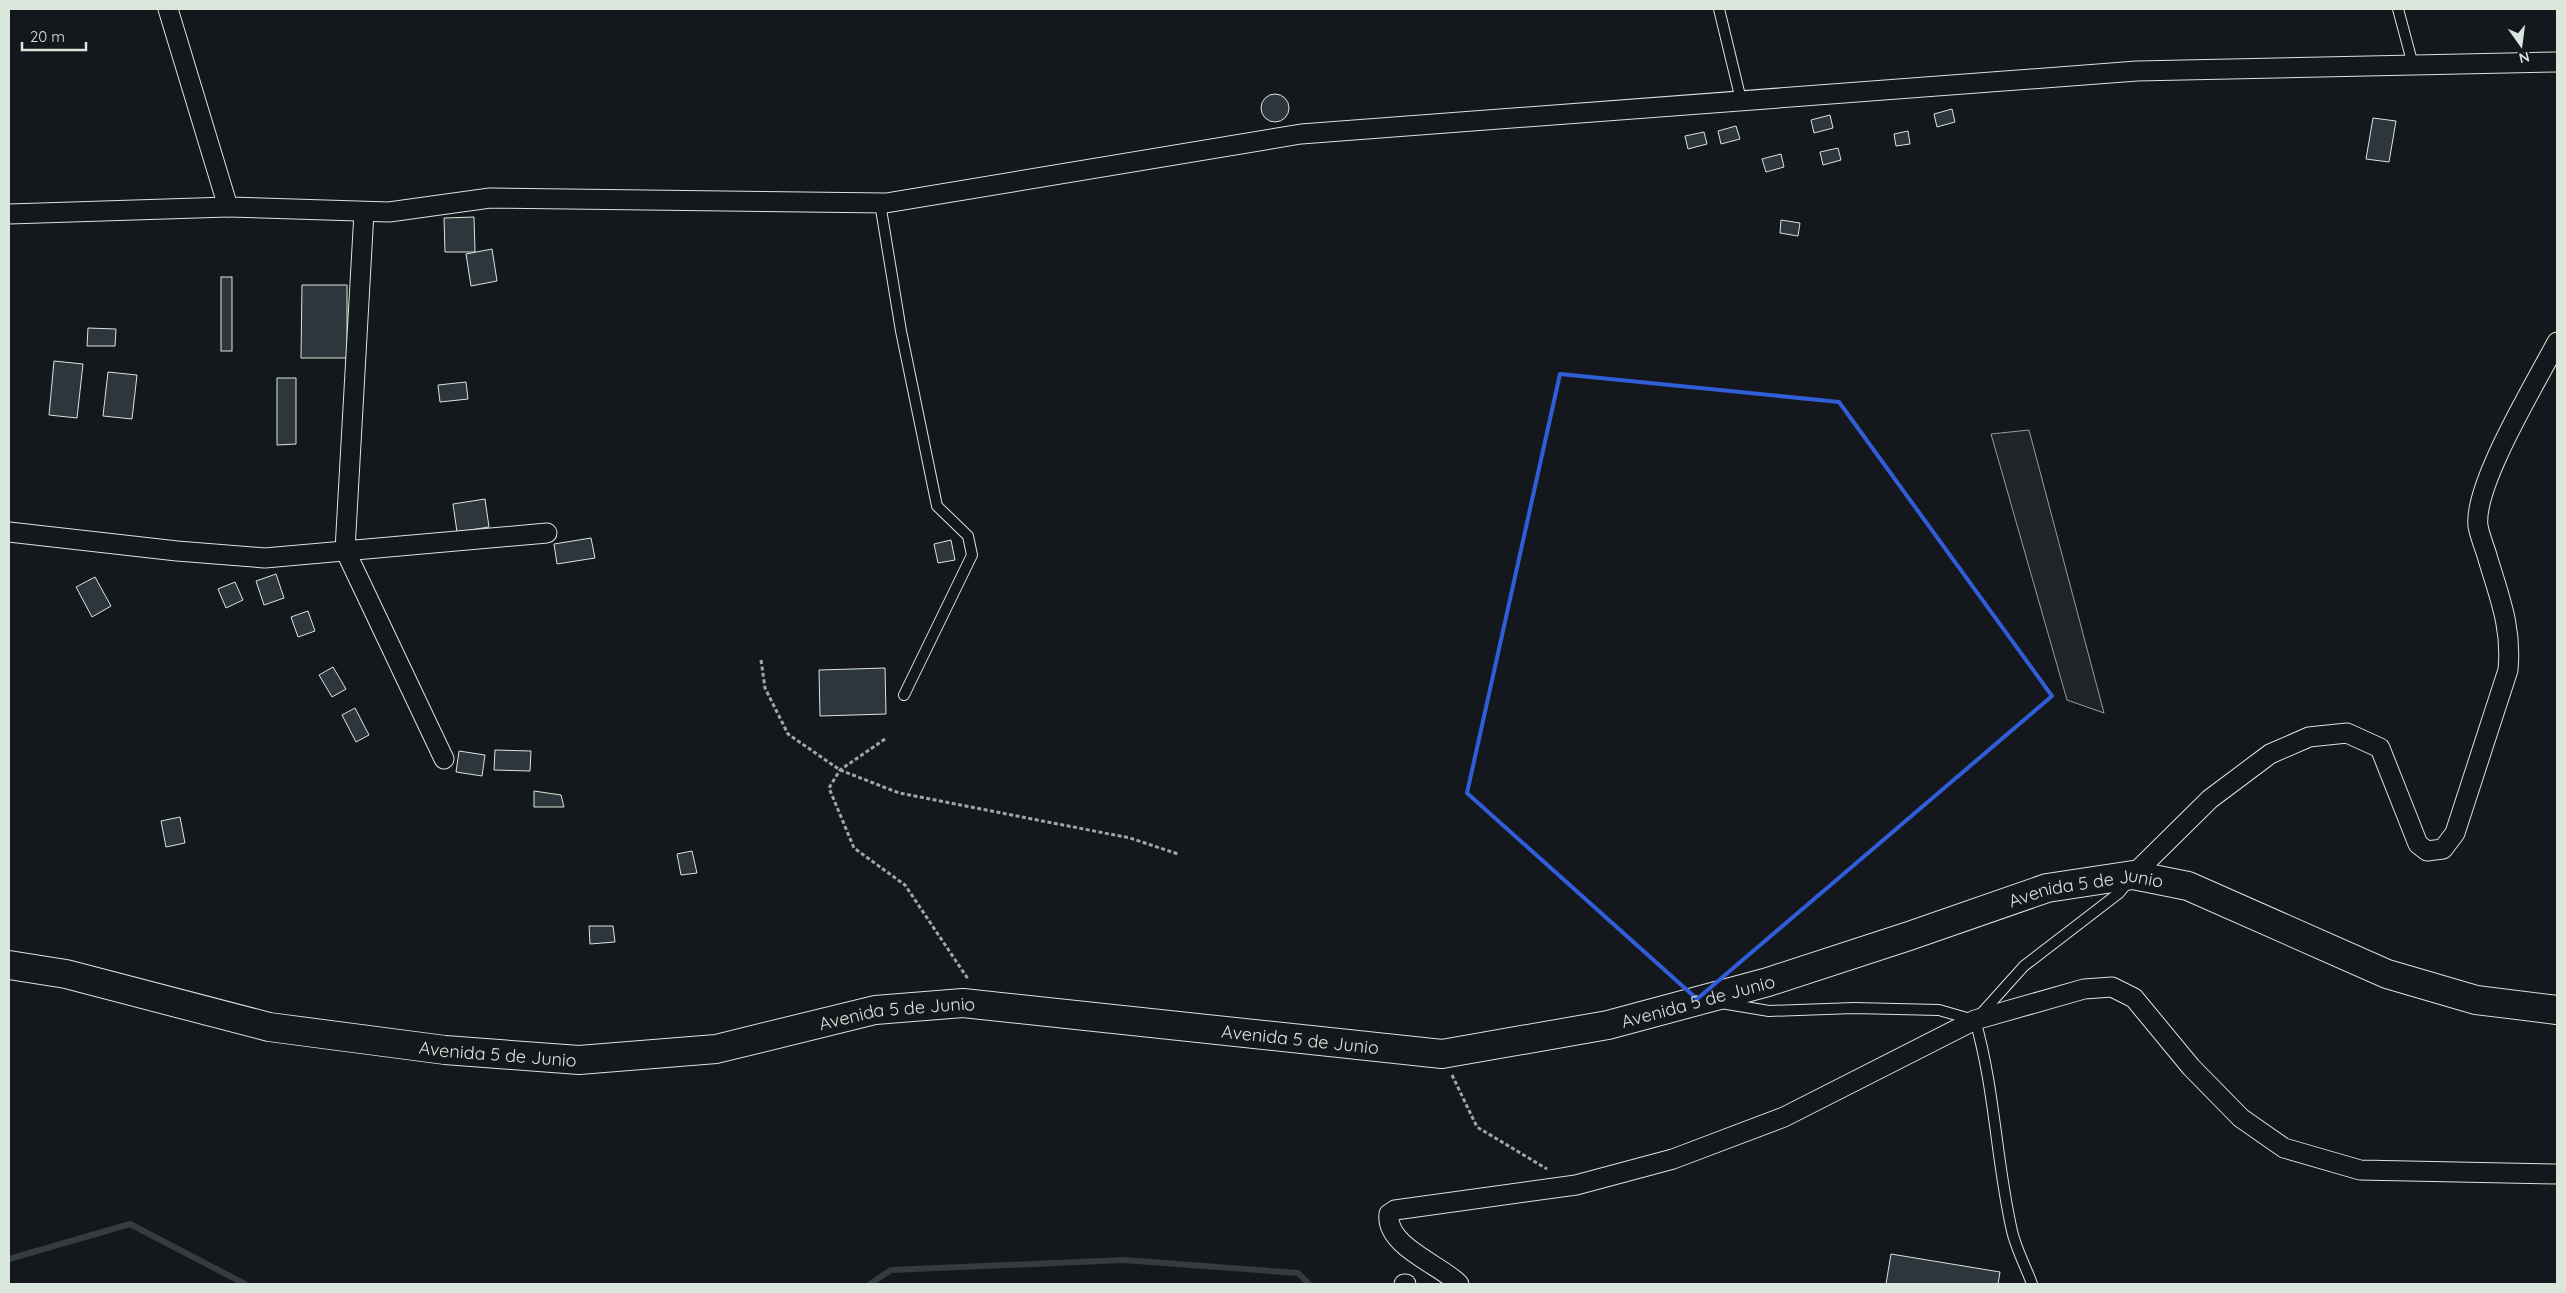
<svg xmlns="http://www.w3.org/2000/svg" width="2566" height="1293" viewBox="0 0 2566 1293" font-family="Quicksand,sans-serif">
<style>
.green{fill:#202428;stroke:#939e99}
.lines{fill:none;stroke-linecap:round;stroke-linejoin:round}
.stream{stroke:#363b3e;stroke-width:6}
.building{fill:#2c363c;stroke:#d8e6dc}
.lane-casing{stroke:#d8e6dc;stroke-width:12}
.street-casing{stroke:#d8e6dc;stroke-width:21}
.primary-casing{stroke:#d8e6dc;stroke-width:30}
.path{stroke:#9da8a2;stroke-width:3;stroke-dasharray:4 2.5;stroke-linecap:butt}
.lane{stroke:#14181c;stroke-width:10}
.street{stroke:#14181c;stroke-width:19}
.primary{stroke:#14181c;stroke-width:28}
.marked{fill:none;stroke:#305dd8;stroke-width:4;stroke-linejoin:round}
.labels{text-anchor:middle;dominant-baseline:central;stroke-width:4;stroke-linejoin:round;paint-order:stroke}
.street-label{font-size:18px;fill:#d8e6dc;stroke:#14181c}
</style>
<rect width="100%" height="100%" fill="#14181c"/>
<polygon class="green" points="2029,430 2104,713 2067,700 1991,434"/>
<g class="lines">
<g class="stream">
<polyline points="9,1259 130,1224 245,1284"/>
<polyline points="870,1284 891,1270 1124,1260 1298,1273 1309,1284"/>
</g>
</g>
<g class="building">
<circle cx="1275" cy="108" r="14"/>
<polygon points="1952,109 1955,122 1937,127 1934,114"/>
<polygon points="1830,115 1833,128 1814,133 1811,120"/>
<polygon points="2373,118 2396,121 2389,162 2366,159"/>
<polygon points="1736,126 1740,139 1721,144 1718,131"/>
<polygon points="1908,131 1910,144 1896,146 1894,134"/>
<polygon points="1704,132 1707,144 1688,149 1685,136"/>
<polygon points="1838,148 1841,160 1823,165 1820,152"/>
<polygon points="1781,154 1784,167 1766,172 1762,159"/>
<polygon points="474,217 475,252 445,252 444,218"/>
<polygon points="1781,220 1800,223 1798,236 1780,233"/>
<polygon points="492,249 497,281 471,286 466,254"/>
<rect x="221" y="277" width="11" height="74"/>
<polygon points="302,285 347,285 347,358 301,358"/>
<polygon points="88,328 116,329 115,346 87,346"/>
<polygon points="54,361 83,364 77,418 49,415"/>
<polygon points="108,372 137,375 132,419 103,416"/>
<polygon points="277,378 296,378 296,444 277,445"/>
<polygon points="466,382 468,399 440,402 438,385"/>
<polygon points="485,499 489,527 457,532 453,504"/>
<polygon points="591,538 595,558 557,564 554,544"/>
<polygon points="951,540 955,560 938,563 934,544"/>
<polygon points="276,574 284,598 264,605 256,581"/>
<polygon points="95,577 111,606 92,617 76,587"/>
<polygon points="235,582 243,600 226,608 218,589"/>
<polygon points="308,611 315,631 298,637 291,617"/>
<polygon points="333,667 346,689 332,697 319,675"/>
<polygon points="885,668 886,714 820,716 819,670"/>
<polygon points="355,708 369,735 356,742 342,715"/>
<polygon points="495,750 531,751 530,771 494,770"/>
<polygon points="459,751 485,755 482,776 456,772"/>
<polygon points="534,791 561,795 564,807 534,807"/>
<polygon points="180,817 185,843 166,847 161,821"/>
<polygon points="692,851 697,873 681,875 677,854"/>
<polygon points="589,926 613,926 615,942 590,944"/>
<polygon points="1891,1254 2000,1272 1998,1284 1886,1284"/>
</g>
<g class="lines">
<defs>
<g id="lane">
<polyline points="1719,9 1741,100"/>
<polyline points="2398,9 2413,65"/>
<polyline points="880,203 901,331 937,506 968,536 972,555 904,695"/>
<polyline points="1721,1003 1769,1011 1854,1008 1939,1010 1974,1020"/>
<polyline points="1979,1016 2024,966 2119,893 2128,882"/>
<path d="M1975 1020C1995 1089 1996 1161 2012 1231 2016 1249 2026 1267 2032 1284"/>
</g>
<g id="street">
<polyline points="168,9 228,207 389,212 490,198 886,203 1301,134 2137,71 2557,62"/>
<polyline points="364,212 345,550 444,759"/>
<polyline points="9,214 228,207"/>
<polyline points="9,532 177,551 265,558 547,533"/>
<path d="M2133 875 2210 799 2270 754 2309 737 2347 733 2380 748 2418 844 2427 851 2443 849 2455 833 2508 670C2512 628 2500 599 2488 559 2485 548 2480 537 2478 526 2473 485 2537 381 2557 342"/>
<polyline points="1404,1284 1406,1284"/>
<path d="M1459 1284C1441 1265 1385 1246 1389 1214L1395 1210 1576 1185 1673 1159 1784 1117 1975 1020 2084 989 2112 987 2134 998 2191 1067 2241 1118 2284 1148 2360 1170 2557 1174"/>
</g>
<g id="primary">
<path id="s1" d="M9 965 66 974 269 1027 445 1050 579 1060 716 1049 875 1010 963 1003 1442 1054 1608 1025 1768 982 1909 936 2047 888 2133 875 2188 886 2387 974 2476 1000 2557 1010"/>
</g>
</defs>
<use href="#lane" class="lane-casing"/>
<use href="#street" class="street-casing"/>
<use href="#primary" class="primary-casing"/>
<g class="path">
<polyline points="761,660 765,688 788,734 840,770 899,793 1130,838 1178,854"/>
<polyline points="885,739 840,770 829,788 854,848 905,885 968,979"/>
<polyline points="1452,1075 1477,1127 1547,1169"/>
</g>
<use href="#lane" class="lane"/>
<use href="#street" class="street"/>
<use href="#primary" class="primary"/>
</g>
<path class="marked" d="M1560 374 1839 402 2052 696 1697 999 1467 793Z"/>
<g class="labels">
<g class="street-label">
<text stroke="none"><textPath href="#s1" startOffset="2118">Avenida 5 de Junio</textPath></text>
<text stroke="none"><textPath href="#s1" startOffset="1712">Avenida 5 de Junio</textPath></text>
<text stroke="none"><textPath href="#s1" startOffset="902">Avenida 5 de Junio</textPath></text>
<text stroke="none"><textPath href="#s1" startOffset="1308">Avenida 5 de Junio</textPath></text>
<text stroke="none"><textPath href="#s1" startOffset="498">Avenida 5 de Junio</textPath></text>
</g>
</g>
<rect width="2566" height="1293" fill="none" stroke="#d8e6dc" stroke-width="20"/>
<g transform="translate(2521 45) rotate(166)" stroke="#14181c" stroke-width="4" paint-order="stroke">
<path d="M0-4L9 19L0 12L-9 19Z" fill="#d8e6dc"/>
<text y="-8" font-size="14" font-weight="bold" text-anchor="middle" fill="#d8e6dc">N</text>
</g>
<path d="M22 42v8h64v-8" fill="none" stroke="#d8e6dc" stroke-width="2.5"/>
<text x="30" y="42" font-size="15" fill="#d8e6dc" stroke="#14181c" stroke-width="4" paint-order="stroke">20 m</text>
</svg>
